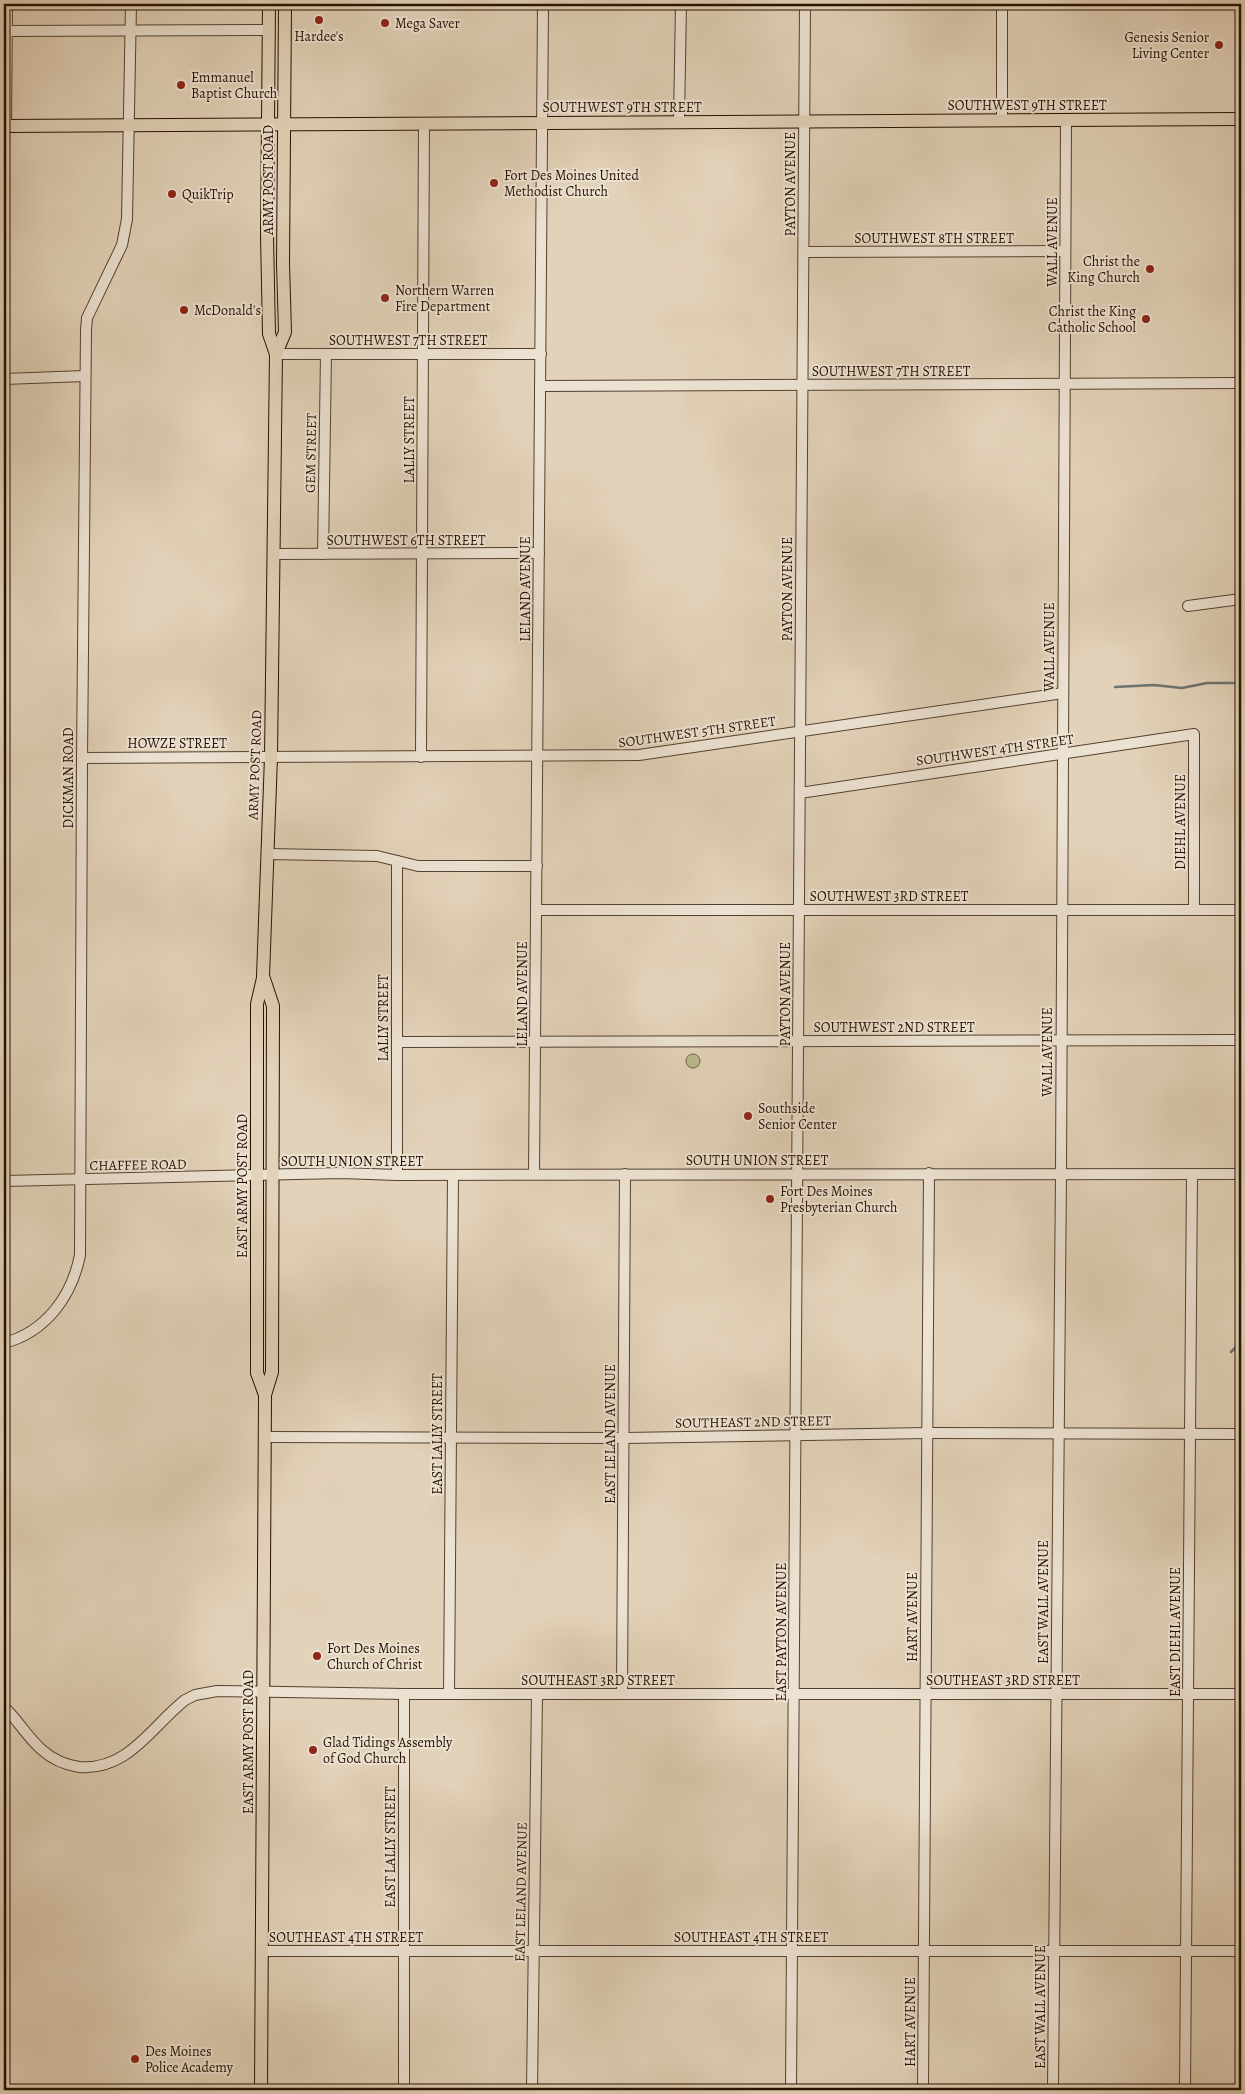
<svg xmlns="http://www.w3.org/2000/svg" width="1245" height="2094" viewBox="0 0 1245 2094" font-family="Alegreya,serif">
<style>
.park{fill:#b9ba8b;stroke:#706646}
.lines{fill:none;stroke-linecap:round;stroke-linejoin:round}
.stream{stroke:#6c7370;stroke-width:2.5}
.minor-casing{stroke:#55412e;stroke-width:12}
.major-casing{stroke:#261100;stroke-width:14}
.minor{stroke:#ece2d2;stroke-width:10}
.major{stroke:#e2d2b9;stroke-width:12}
.poi-dot{fill:#8f2418;stroke:#ece2d2;stroke-width:2}
.labels{text-anchor:middle;dominant-baseline:central;stroke-width:4;stroke-linejoin:round;paint-order:stroke}
.poi-label{font-size:14px;fill:#261100;stroke:#ece2d2;text-anchor:start}
.street-label{font-size:14px;fill:#261100;stroke:#ece2d2}
</style>
<rect width="100%" height="100%" fill="#e2d2b9"/>
<filter id="stains"><feTurbulence type="fractalNoise" baseFrequency=".004" numOctaves="4"/><feColorMatrix values="0 0 0 0 .2 0 0 0 0 .09 0 0 0 0 .02 0 0 0 .5 -.17"/></filter>
<radialGradient id="worn" r=".72"><stop offset=".6" stop-color="#630" stop-opacity="0"/><stop offset="1" stop-color="#630" stop-opacity=".3"/></radialGradient>
<circle class="park" cx="693" cy="1061" r="7"/>
<g class="lines">
<g class="stream">
<polyline points="1115,687 1154,685 1182,688 1207,683 1241,683"/>
<polyline points="1231,1352 1241,1342"/>
</g>
<defs>
<g id="minor">
<polyline points="1002,4 1002,120"/>
<polyline points="4,31 268,30"/>
<polyline points="679,121 681,4"/>
<polyline points="6,126 7,4"/>
<polyline points="804,252 1065,251"/>
<polyline points="276,354 541,354"/>
<polyline points="4,379 85,376"/>
<polyline points="540,386 1241,383"/>
<polyline points="273,554 539,553"/>
<polyline points="323,554 326,354"/>
<polyline points="1188,606 1241,599"/>
<polyline points="421,757 424,123"/>
<polyline points="82,758 639,755 1063,693"/>
<polyline points="800,793 1194,734 1194,910"/>
<polyline points="267,854 377,856 418,866 537,866"/>
<polyline points="397,861 397,1175"/>
<polyline points="536,910 1241,910"/>
<polyline points="397,1042 1241,1040"/>
<polyline points="534,1174 543,4"/>
<polyline points="4,1181 341,1173 397,1175 1241,1174"/>
<path d="M4 1343C46 1332 72 1296 80 1255L82 758 86 330 87 318 122 245 127 219 131 4"/>
<polyline points="265,1437 624,1438 928,1433 1241,1434"/>
<polyline points="404,1694 404,2090"/>
<polyline points="449,1694 453,1175"/>
<polyline points="622,1694 625,1174"/>
<path d="M4 1707C18 1720 27 1737 42 1750 52 1759 66 1765 79 1767 128 1771 151 1727 185 1700L195 1695 217 1691 404 1694H1241"/>
<polyline points="261,1951 1241,1951"/>
<polyline points="532,2090 537,1694"/>
<polyline points="791,2090 805,4"/>
<polyline points="923,2090 929,1173"/>
<polyline points="1053,2090 1061,1174 1066,119"/>
<polyline points="1185,2090 1192,1174"/>
</g>
<g id="major">
<polyline points="4,126 1241,119"/>
<polyline points="276,354 285,332 283,264 285,4"/>
<polyline points="263,978 257,1004 257,1373 265,1395"/>
<polyline points="261,2090 265,1395 272,1372 273,1006 263,976 271,757 276,354 269,334 267,236 269,4"/>
</g>
</defs>
<use href="#minor" class="minor-casing"/>
<use href="#major" class="major-casing"/>
<use href="#minor" class="minor"/>
<use href="#major" class="major"/>
</g>
<g class="poi-dot">
<circle cx="319" cy="20" r="5"/>
<circle cx="385" cy="23" r="5"/>
<circle cx="1219" cy="45" r="5"/>
<circle cx="181" cy="85" r="5"/>
<circle cx="494" cy="183" r="5"/>
<circle cx="172" cy="194" r="5"/>
<circle cx="1150" cy="269" r="5"/>
<circle cx="385" cy="298" r="5"/>
<circle cx="184" cy="310" r="5"/>
<circle cx="1146" cy="319" r="5"/>
<circle cx="748" cy="1116" r="5"/>
<circle cx="770" cy="1199" r="5"/>
<circle cx="317" cy="1656" r="5"/>
<circle cx="313" cy="1750" r="5"/>
<circle cx="135" cy="2059" r="5"/>
</g>
<g class="labels">
<g class="poi-label">
<text x="395" y="23">Mega Saver</text>
<text x="319" y="36" text-anchor="middle">Hardee's</text>
<text x="1209" y="37" text-anchor="end">Genesis Senior<tspan x="1209" dy="16">Living Center</tspan></text>
<text x="191" y="77">Emmanuel<tspan x="191" dy="16">Baptist Church</tspan></text>
<text x="504" y="175">Fort Des Moines United<tspan x="504" dy="16">Methodist Church</tspan></text>
<text x="182" y="194">QuikTrip</text>
<text x="1140" y="261" text-anchor="end">Christ the<tspan x="1140" dy="16">King Church</tspan></text>
<text x="395" y="290">Northern Warren<tspan x="395" dy="16">Fire Department</tspan></text>
<text x="194" y="310">McDonald's</text>
<text x="1136" y="311" text-anchor="end">Christ the King<tspan x="1136" dy="16">Catholic School</tspan></text>
<text x="758" y="1108">Southside<tspan x="758" dy="16">Senior Center</tspan></text>
<text x="780" y="1191">Fort Des Moines<tspan x="780" dy="16">Presbyterian Church</tspan></text>
<text x="327" y="1648">Fort Des Moines<tspan x="327" dy="16">Church of Christ</tspan></text>
<text x="323" y="1742">Glad Tidings Assembly<tspan x="323" dy="16">of God Church</tspan></text>
<text x="145" y="2051">Des Moines<tspan x="145" dy="16">Police Academy</tspan></text>
</g>
<g class="street-label">
<text x="1027" y="105">SOUTHWEST 9TH STREET</text>
<text x="622" y="107">SOUTHWEST 9TH STREET</text>
<text transform="translate(268 180) rotate(-90)">ARMY POST ROAD</text>
<text transform="translate(790 184) rotate(-90)">PAYTON AVENUE</text>
<text x="934" y="238">SOUTHWEST 8TH STREET</text>
<text transform="translate(1052 242) rotate(-90)">WALL AVENUE</text>
<text x="408" y="340">SOUTHWEST 7TH STREET</text>
<text x="891" y="371">SOUTHWEST 7TH STREET</text>
<text transform="translate(409 440) rotate(-90)">LALLY STREET</text>
<text transform="translate(311 453) rotate(-89)">GEM STREET</text>
<text x="406" y="540">SOUTHWEST 6TH STREET</text>
<text transform="translate(525 589) rotate(-90)">LELAND AVENUE</text>
<text transform="translate(787 589) rotate(-90)">PAYTON AVENUE</text>
<text transform="translate(1049 647) rotate(-90)">WALL AVENUE</text>
<text transform="translate(697 732) rotate(-8)">SOUTHWEST 5TH STREET</text>
<text x="177" y="743">HOWZE STREET</text>
<text transform="translate(995 750) rotate(-8)">SOUTHWEST 4TH STREET</text>
<text transform="translate(255 765) rotate(-88)">ARMY POST ROAD</text>
<text transform="translate(68 778) rotate(-90)">DICKMAN ROAD</text>
<text transform="translate(1180 822) rotate(-90)">DIEHL AVENUE</text>
<text x="889" y="896">SOUTHWEST 3RD STREET</text>
<text transform="translate(522 994) rotate(-90)">LELAND AVENUE</text>
<text transform="translate(785 994) rotate(-90)">PAYTON AVENUE</text>
<text transform="translate(383 1018) rotate(-90)">LALLY STREET</text>
<text x="894" y="1027">SOUTHWEST 2ND STREET</text>
<text transform="translate(1047 1052) rotate(-90)">WALL AVENUE</text>
<text x="757" y="1160">SOUTH UNION STREET</text>
<text x="352" y="1161">SOUTH UNION STREET</text>
<text transform="translate(138 1165) rotate(-1)">CHAFFEE ROAD</text>
<text transform="translate(242 1186) rotate(-90)">EAST ARMY POST ROAD</text>
<text transform="translate(753 1422) rotate(-1)">SOUTHEAST 2ND STREET</text>
<text transform="translate(437 1434) rotate(-90)">EAST LALLY STREET</text>
<text transform="translate(610 1434) rotate(-90)">EAST LELAND AVENUE</text>
<text transform="translate(1043 1602) rotate(-90)">EAST WALL AVENUE</text>
<text transform="translate(912 1617) rotate(-90)">HART AVENUE</text>
<text transform="translate(781 1632) rotate(-90)">EAST PAYTON AVENUE</text>
<text transform="translate(1175 1632) rotate(-90)">EAST DIEHL AVENUE</text>
<text x="598" y="1680">SOUTHEAST 3RD STREET</text>
<text x="1003" y="1680">SOUTHEAST 3RD STREET</text>
<text transform="translate(248 1742) rotate(-90)">EAST ARMY POST ROAD</text>
<text transform="translate(390 1847) rotate(-90)">EAST LALLY STREET</text>
<text transform="translate(521 1892) rotate(-89)">EAST LELAND AVENUE</text>
<text x="346" y="1937">SOUTHEAST 4TH STREET</text>
<text x="751" y="1937">SOUTHEAST 4TH STREET</text>
<text transform="translate(1040 2007) rotate(-90)">EAST WALL AVENUE</text>
<text transform="translate(910 2022) rotate(-90)">HART AVENUE</text>
</g>
</g>
<rect width="1245" height="2094" fill="none" stroke="#e2d2b9" stroke-width="20"/>
<rect x="5" y="5" width="1235" height="2084" fill="none" stroke="#261100" stroke-width="2.5"/>
<rect x="10" y="10" width="1225" height="2074" fill="none" stroke="#261100"/>
<rect width="100%" height="100%" filter="url(#stains)"/>
<rect width="100%" height="100%" fill="url(#worn)"/>
</svg>
